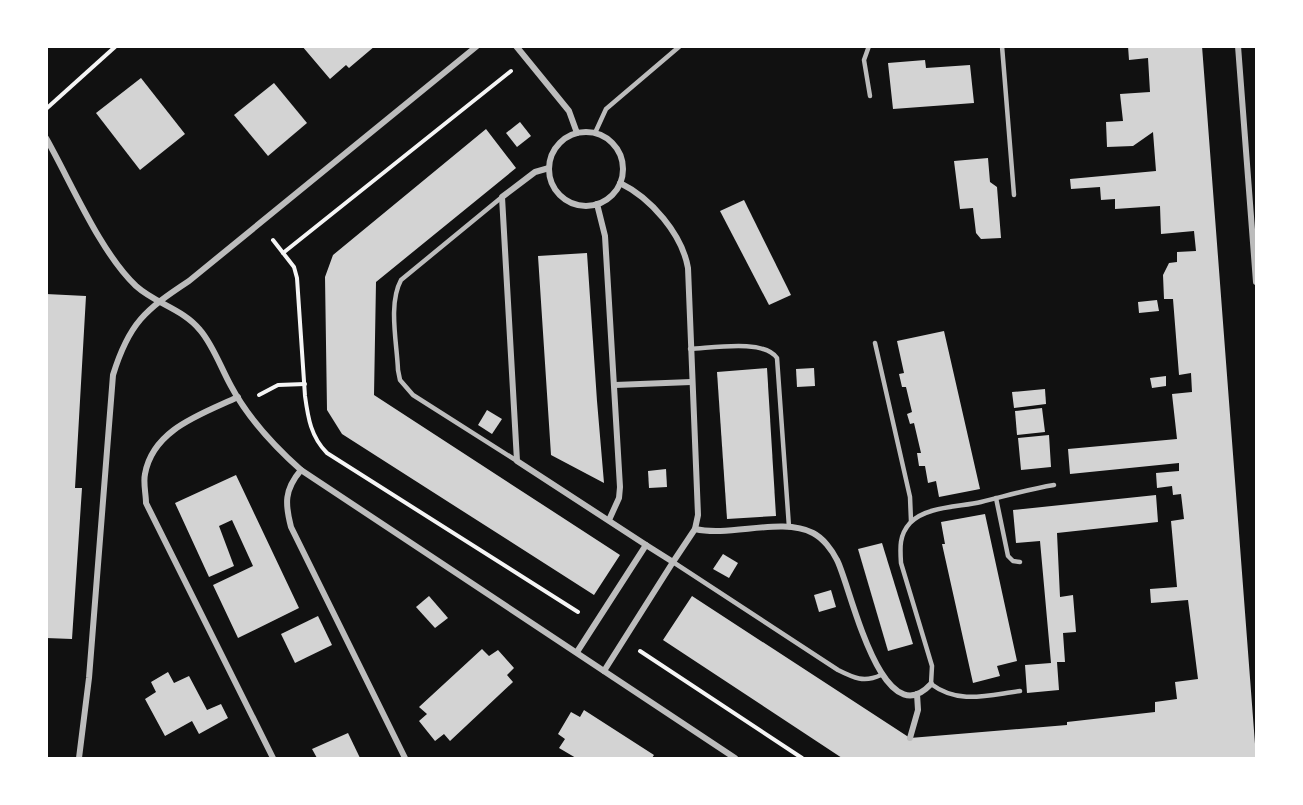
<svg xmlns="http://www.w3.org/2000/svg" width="1303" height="805" viewBox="0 0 1303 805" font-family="Raleway,sans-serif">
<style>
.building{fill:#d3d3d3}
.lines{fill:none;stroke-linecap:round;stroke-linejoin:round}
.path{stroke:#f5f5f5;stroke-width:4}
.service{stroke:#bcbcbc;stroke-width:4.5}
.minor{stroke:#bcbcbc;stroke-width:6}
</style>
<rect width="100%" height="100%" fill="#111"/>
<g class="building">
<polygon points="302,46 375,46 349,68 346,65 330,79"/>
<polygon points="1128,46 1202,46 1256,757 842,758 663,640 692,596 910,738 1067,725 1067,722 1155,712 1155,702 1177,699 1175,682 1198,679 1188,600 1151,603 1150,589 1177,587 1171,521 1184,519 1181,494 1173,495 1172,486 1157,488 1156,473 1179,471 1179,463 1070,474 1068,449 1177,439 1172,394 1192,392 1191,373 1179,375 1173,299 1164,299 1163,275 1169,263 1177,262 1177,252 1196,251 1194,231 1161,234 1160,206 1115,209 1115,199 1101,200 1100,187 1071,189 1070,179 1156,171 1153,132 1133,146 1107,147 1106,122 1123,121 1120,94 1150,92 1148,58 1129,60"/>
<polygon points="925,60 926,68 970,65 974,103 893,109 888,63"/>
<polygon points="141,78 185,134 140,170 96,113"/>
<polygon points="274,83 307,123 268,156 234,115"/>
<polygon points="520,122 531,136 517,147 506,133"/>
<polygon points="486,129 516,168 376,282 374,395 620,555 594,595 342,434 327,410 325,277 333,255"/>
<polygon points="988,158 990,182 997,187 1001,238 981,239 976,233 973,208 960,209 954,161"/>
<polygon points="744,200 791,295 769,305 720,211"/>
<polygon points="587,253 597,401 604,483 551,455 538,256"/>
<polygon points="46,294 86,296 75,488 82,488 72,639 46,638"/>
<polygon points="1157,300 1159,311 1139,313 1138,302"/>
<polygon points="944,331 980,489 939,497 936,481 928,483 925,466 919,466 917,453 921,453 914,423 910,424 907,414 912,412 906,387 902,387 899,374 904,373 897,341"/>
<polygon points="767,368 776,516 727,519 717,372"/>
<polygon points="814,368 815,386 797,387 796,369"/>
<polygon points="1166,376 1166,386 1152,388 1150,378"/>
<polygon points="1045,389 1046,404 1014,408 1012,392"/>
<polygon points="1042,408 1045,432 1017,435 1015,411"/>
<polygon points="487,410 502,419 492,434 478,425"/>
<polygon points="1049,435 1051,467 1021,470 1018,438"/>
<polygon points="666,469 667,487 649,488 648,471"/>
<polygon points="236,475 299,608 238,638 213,585 253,566 232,520 219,526 234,566 209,577 175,503"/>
<polygon points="1156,495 1158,522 1057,533 1060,597 1073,595 1076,632 1063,633 1065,662 1057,662 1059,690 1027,693 1025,665 1051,663 1040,541 1016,543 1013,510"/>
<polygon points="985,514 1017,661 997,666 1000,676 973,683 942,544 945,544 941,522"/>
<polygon points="882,543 913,644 888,651 858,549"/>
<polygon points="723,554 738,563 729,578 713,569"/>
<polygon points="831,590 836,607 819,612 814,595"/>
<polygon points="429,596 448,618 435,628 416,607"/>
<polygon points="318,616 332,645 295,663 281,634"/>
<polygon points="482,649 489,656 498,650 514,668 507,675 513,682 450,741 444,734 435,741 419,721 427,714 419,707"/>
<polygon points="168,672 174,683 189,676 207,710 221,704 228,718 199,734 192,721 165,736 145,699 156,692 151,682"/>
<polygon points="584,710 654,755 652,758 576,758 559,748 565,739 558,734 571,712 580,717"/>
<polygon points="348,733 360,758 317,758 312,749"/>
</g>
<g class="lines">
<g class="path">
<polyline points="46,109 116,46"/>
<path d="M273 240 294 267 297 278 305 396C308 418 311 437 327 453L578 612"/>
<polyline points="283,253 511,71"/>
<polyline points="259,395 278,385 305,384"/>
<polyline points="640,651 802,758"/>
</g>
<g class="service">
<polyline points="869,46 864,60 870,96"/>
<polyline points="1002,46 1014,195"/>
<polyline points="595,133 606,109 680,46"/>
<path d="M502 197 401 280C388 304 397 343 398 370L400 380 413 395 517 461"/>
<polyline points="875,343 910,497 911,521"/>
<path d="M690 349C713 348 764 339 777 358L789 527"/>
<polyline points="996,498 1008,556 1013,561 1020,562"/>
<path d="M673 562 838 670C854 678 864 683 881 675"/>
<path d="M1020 691C988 695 959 705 931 684L932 666 901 563C900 548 899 535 910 523 926 506 960 507 981 502 1006 496 1029 489 1054 485"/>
</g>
<g class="minor">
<polyline points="516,46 569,111 577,133"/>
<polyline points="1238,46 1256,282"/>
<circle cx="586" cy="169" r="37"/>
<path d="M46 138C71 182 100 252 136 286 156 304 183 309 200 330 213 345 221 368 231 386 248 418 274 446 301 470L735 758"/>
<polyline points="549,168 535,172 502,197 517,461 646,545"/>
<polyline points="597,204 605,236 620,487 619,498 609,520"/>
<polyline points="615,385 691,382"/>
<path d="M238 397C202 414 153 429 145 474 143 483 146 494 146 503L273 758"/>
<path d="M301 470C284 490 285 504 291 527L405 758"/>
<path d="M695 529C731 537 782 517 813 533 823 538 832 550 837 560 850 584 881 738 931 684"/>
<path d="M577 652 646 545 673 562 695 529 698 515 688 268C682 234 651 198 620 183"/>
<polyline points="604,671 673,562"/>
<polyline points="910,738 918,710 917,694"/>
<path d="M79 758 89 678 113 375C129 323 145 310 189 281L477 46"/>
</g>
</g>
<rect width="1303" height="805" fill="none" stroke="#ffffff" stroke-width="96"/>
</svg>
